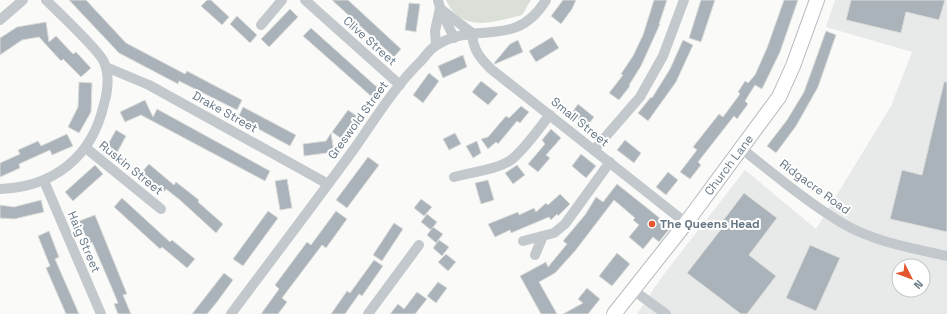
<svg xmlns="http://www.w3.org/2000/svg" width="947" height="314" viewBox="0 0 947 314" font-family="'Space Grotesk',sans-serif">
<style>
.built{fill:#e8e9e9;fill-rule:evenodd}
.green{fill:#dadfd7}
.building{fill:#aab3b9;stroke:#dcdcda}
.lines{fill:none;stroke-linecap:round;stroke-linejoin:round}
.secondary-casing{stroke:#b3babf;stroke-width:16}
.street{stroke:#c3c8cc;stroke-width:10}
.secondary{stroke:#fff;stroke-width:14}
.poi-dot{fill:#e4572e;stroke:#fff;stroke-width:1.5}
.labels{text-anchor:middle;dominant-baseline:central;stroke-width:4;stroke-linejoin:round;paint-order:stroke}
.street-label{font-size:12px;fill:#657683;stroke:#fff}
.poi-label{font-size:12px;font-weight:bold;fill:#657683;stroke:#fff;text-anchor:start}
</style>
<rect width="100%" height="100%" fill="#fafaf8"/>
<path class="built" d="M835 0H947V314H637L661 278 745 170 816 229 891 106 912 52 826 27ZM899 266H923V290H899Z"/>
<path class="green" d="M446 0H531L522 15C494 22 462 34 446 0Z"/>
<g class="building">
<polygon points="69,0 86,0 126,43 185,74 187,71 242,100 237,110 179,81 178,84 119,53"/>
<polygon points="207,0 211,0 229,17 222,25 201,6"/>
<polygon points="332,0 348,0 401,49 394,57"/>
<polygon points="563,0 576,0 572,9 561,24 551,16"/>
<polygon points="654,0 667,0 659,24 660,24 641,66 629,85 630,86 619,100 609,93 623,75 621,74 633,56 643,35"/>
<polygon points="701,0 715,0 701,42 689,38"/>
<polygon points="784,0 798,0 780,52 762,89 755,85 745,101 748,104 737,119 734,116 698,162 701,165 690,179 680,172 697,150 693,147 719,114 723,117 740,94 738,92 745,81 748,83 755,75 767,48"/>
<polygon points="851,0 945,0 939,20 906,12 901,33 846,20"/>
<polygon points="409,3 420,4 416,32 405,30"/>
<polygon points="290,9 298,17 269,47 261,39"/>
<polygon points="237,16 257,35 250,43 230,24"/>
<polygon points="46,22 49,42 56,36 73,54 76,52 91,68 81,77 63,59 61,61 39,37 22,40 0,55 0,38 17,27"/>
<polygon points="311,28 379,89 372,97 303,36"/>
<polygon points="826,31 836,35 818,87 796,126 776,153 767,146 787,120 804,92"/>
<polygon points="552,37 559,48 536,62 529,51"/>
<polygon points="518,40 523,52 495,64 494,63 510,44"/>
<polygon points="683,40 693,45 676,82 648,121 638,113 651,97 652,98 670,69"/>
<polygon points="463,55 467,67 443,78 438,66"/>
<polygon points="429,73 439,81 423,103 413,95"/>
<polygon points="481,81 498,94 488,105 472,92"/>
<polygon points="79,82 92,83 91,112 79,133 68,127 78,107"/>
<polygon points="944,82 947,82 947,232 890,219 902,170 922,175"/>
<polygon points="145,100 153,117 157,109 270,171 265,181 141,115 125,122 120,112"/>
<polygon points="578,104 594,117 587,126 571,114"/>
<polygon points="521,106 529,112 520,123 517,121 498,144 496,142 488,149 481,139 488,137 506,116 509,118"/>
<polygon points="243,107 296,135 290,146 238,118"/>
<polygon points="348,110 358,117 342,139 332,132"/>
<polygon points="551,129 561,138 546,155 550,158 538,172 528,164 545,144 542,140"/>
<polygon points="116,130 126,136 113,160 103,153"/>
<polygon points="331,133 334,152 304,156 303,144 326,141"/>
<polygon points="455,133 461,144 449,150 443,139"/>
<polygon points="67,134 73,146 52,155 50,150 19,164 20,168 0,177 0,163 20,154 18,150 38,141 41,146"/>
<polygon points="625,140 641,153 634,163 617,150"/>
<polygon points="477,141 481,153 473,158 466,146"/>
<polygon points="581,154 596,166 586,178 572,166"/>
<polygon points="368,157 379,165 347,208 336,200"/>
<polygon points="149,164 174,185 176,182 199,200 198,202 223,224 216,233 180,200 166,189 164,192 141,173"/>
<polygon points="95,165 103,174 73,201 65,192"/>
<polygon points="517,165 525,175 513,184 505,173"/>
<polygon points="668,172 678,180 666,195 656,187"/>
<polygon points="287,179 292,208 280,210 275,181"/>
<polygon points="488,180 494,200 481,204 475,183"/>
<polygon points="617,184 671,227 659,242 653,237 643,249 629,237 639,225 633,220 635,218 614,200 575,251 555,273 539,282 557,314 541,314 520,276 546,262 548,267 567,244 563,241 585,215 596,197 603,202"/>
<polygon points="744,193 777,218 749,255 776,276 747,314 741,314 687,273 722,228 719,226"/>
<polygon points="560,194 570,204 558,216 557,214 551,220 549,217 511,233 510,230 495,237 488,224 518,212 519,215 534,208 536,212 546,203 548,205"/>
<polygon points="122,198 170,242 172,240 195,259 187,268 162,247 160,249 114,207"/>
<polygon points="421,199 432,207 424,216 414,208"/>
<polygon points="41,200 44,212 14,219 0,218 0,205 14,207"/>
<polygon points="268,211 278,218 243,266 233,259"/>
<polygon points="336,211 347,219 326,248 322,245 282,298 287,302 278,314 261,314 279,289 275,285 307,242 311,245"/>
<polygon points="427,214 437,222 431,230 421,222"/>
<polygon points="95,215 127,294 123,295 131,314 118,314 114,304 118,303 111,286 92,242 89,244 79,221"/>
<polygon points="394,223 403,229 382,261 373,255"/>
<polygon points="433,227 443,234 436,243 427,235"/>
<polygon points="49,231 59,257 55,259 79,314 66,314 46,268 50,266 38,236"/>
<polygon points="439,240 449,247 442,256 433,248"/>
<polygon points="810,245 840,258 816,311 786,298"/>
<polygon points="617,253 630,264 612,286 599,276"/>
<polygon points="446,254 456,262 448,271 438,262"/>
<polygon points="374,260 383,266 362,296 359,294 345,314 331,314 347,291 350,293"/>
<polygon points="224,273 233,280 217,302 207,314 192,314"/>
<polygon points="438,282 447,288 436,303 427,296"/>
<polygon points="587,288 600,299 588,314 563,314 583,303 578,299"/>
<polygon points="417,292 427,299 415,314 390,314 398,304 404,309"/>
</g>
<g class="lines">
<defs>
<polyline id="secondary" points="614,314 686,223 779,97 793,66 817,0"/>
</defs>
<use href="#secondary" class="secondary-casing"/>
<g class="street">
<polyline points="305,0 400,85"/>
<polyline points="438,0 440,8 454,38"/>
<polyline points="442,10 472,33"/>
<polyline points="0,20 23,0"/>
<polyline points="261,25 282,0"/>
<path d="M472 33C473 50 480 58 491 69L686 223"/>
<polyline points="436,45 435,31 440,8"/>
<polyline points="106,67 149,85 328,184"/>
<polyline points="86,148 161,209"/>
<path d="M742 149C774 174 807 202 842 223 874 242 912 248 947 256"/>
<polyline points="594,150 640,97 663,56 684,0"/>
<path d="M454 177C471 172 496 170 511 160 526 148 538 129 550 115"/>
<polyline points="44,181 101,314"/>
<path d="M0 189C54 187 92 157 104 104 108 90 110 76 104 62 100 51 57 11 46 0"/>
<polyline points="523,241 554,233 565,224 610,162"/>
<polyline points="535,255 543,236"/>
<polyline points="633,290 666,314"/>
<path d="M231 314C272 259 314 204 354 149 375 119 395 86 422 60 426 55 431 48 437 45 478 20 515 50 546 0"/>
<polyline points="368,314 419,245"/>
</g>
<use href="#secondary" class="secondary"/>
</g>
<circle class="poi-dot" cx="652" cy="224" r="4"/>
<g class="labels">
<g class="street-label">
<text transform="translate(370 41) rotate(42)">Clive Street</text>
<text transform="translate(225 112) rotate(29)">Drake Street</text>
<text transform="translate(358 120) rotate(-54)">Greswold Street</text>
<text transform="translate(580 122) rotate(39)">Small Street</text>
<text transform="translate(729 165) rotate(-53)">Church Lane</text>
<text transform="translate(131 168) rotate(39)">Ruskin Street</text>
<text transform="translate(815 187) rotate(36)">Ridgacre Road</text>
<text transform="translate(84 242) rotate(67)">Haig Street</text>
</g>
<g class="poi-label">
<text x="660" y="224">The Queens Head</text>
</g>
</g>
<g transform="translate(911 278) rotate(132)"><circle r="19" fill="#ffffff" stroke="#c1c8cd"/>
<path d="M0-3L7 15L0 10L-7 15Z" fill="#e4572e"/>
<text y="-6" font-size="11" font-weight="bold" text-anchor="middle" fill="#657683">N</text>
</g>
</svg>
